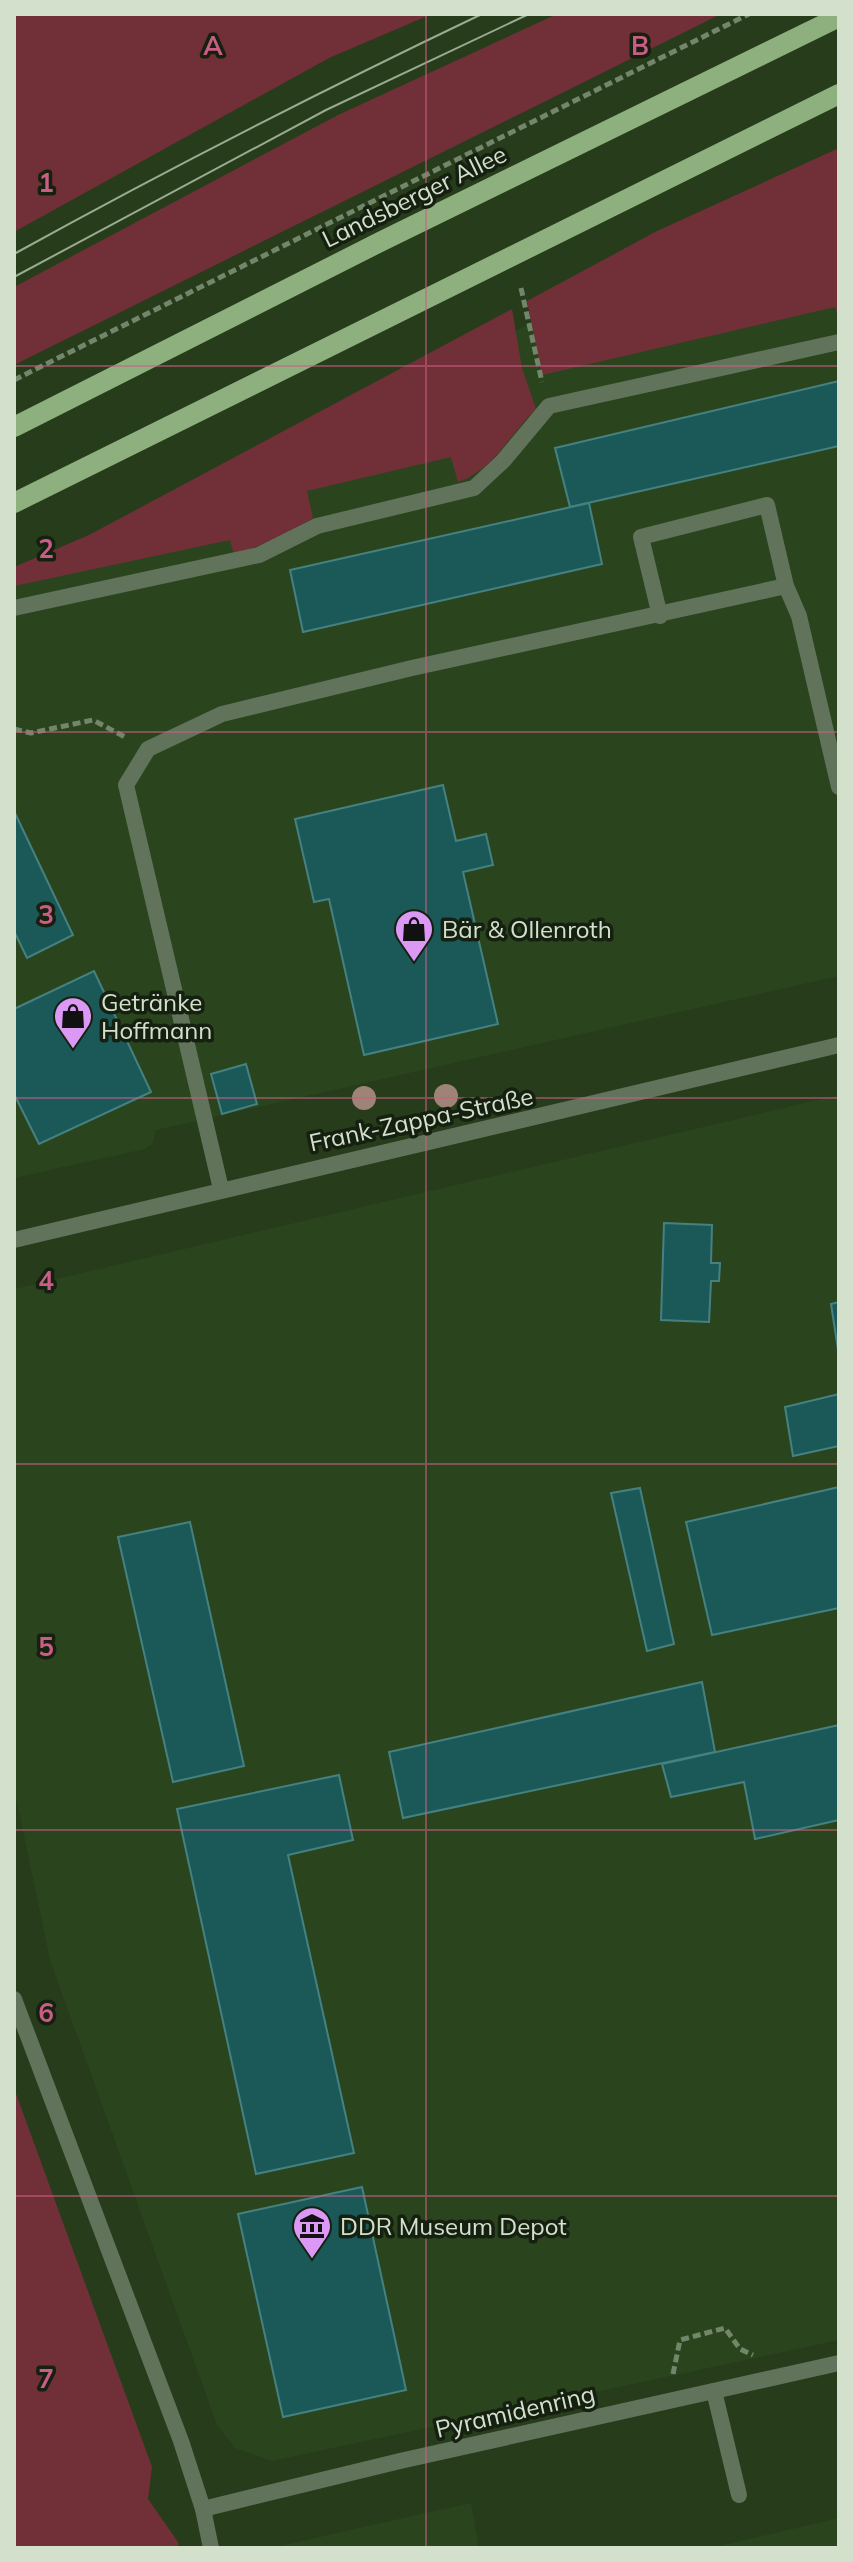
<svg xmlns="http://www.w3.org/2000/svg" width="853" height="2562" viewBox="0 0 853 2562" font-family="Mulish,sans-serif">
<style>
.built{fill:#2a451d}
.green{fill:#713037}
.building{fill:#1b5959;stroke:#468181;stroke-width:2}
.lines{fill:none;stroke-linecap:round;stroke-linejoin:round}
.path{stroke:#73856a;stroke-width:5;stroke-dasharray:8 4;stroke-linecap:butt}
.lane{stroke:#62735b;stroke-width:16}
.street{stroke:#62735b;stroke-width:16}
.primary{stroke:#8eb07e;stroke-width:20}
.tram{stroke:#99aa91;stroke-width:2}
.tree{fill:#9d8476}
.grid{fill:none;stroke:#c85e83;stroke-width:2;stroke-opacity:0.55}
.labels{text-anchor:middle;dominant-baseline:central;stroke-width:7;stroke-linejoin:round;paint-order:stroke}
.street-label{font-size:24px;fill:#d2e0cc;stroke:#162011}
.poi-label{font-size:24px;fill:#d2e0cc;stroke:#162011;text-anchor:start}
.grid-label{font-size:26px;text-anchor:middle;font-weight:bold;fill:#c85e83;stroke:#162011;stroke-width:7;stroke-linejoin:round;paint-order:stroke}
</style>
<rect width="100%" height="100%" fill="#263c1b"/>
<g class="built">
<polygon points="839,178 839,976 156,1130 152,1144 145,1149 14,1178 14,578 379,397 708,237"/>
<polygon points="839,1095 839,2340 272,2461 235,2448 217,2425 50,1960 14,1788 14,1289"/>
<polygon points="471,2503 479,2548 271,2548 412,2516"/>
<polygon points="839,2518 839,2548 710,2548"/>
</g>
<g class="green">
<polygon points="14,14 432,14 329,58 14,232"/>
<polygon points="557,14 721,14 14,365 14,287 338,115"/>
<polygon points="839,148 839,318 835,307 542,375 527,301 657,231"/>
<path d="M512 309 522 368 536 409C509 435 495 469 458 482L451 457 307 491 313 518C287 533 263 545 234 555L230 540 14 586V567L89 535Z"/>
<polygon points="14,2088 152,2467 148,2499 178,2542 179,2548 14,2548"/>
</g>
<g class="building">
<polygon points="839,381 839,446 570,507 555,448"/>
<polygon points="589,503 602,564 303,632 290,570"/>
<polygon points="443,785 456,841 486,834 493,865 463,872 498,1024 364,1055 329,899 314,902 295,819"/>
<polygon points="14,811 73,935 27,958 14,931"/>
<polygon points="94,971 151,1092 39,1144 14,1094 14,1009"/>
<polygon points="246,1064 257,1104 222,1114 211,1074"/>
<polygon points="664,1223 712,1225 711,1263 720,1263 719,1281 711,1281 709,1322 661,1320"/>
<polygon points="839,1302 839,1356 831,1304"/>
<polygon points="839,1394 839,1446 793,1456 785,1407"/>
<polygon points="839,1487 839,1608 712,1635 686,1522"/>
<polygon points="640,1488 674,1644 647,1651 611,1493"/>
<polygon points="190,1522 244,1766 173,1782 118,1537"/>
<polygon points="702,1682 715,1752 403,1818 389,1752"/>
<polygon points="839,1725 839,1820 755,1839 744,1782 671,1797 662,1764"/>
<polygon points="339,1775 353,1840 288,1855 354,2153 256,2174 177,1809"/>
<polygon points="362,2187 406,2390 283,2417 238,2214"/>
</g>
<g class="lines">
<g class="path">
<polyline points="521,288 542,382"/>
<polyline points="14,380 749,14"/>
<polyline points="14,729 31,733 93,720 127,738"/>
<polyline points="673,2374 680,2340 725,2328 740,2349 753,2355"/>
</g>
<g class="lane">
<polyline points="14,608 259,555 317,526 474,488 503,461 549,406 839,342"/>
<polyline points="660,616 641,537 767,505 786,586 799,616 839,787"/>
<polyline points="221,1189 126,785 148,749 222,714 412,668 786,586"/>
<polyline points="714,2391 739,2495"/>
<polyline points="203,2509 400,2461 839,2363"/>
</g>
<g class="street">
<path d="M14 1240C289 1173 565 1112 839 1045"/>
<polyline points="14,1999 181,2441 203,2509 211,2548"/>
</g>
<g class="primary">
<polyline points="14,427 382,241 839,17"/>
<polyline points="14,503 839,94"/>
</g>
<g class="tram">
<path d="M14 254C168 169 323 90 482 14"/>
<polyline points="14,277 326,110 529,14"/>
</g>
</g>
<g class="tree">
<circle cx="446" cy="1096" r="12"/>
<circle cx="364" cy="1098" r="12"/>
</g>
<path class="grid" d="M426 14V2548M14 366H839M14 732H839M14 1098H839M14 1464H839M14 1830H839M14 2196H839"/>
<defs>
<symbol id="shop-pin" viewBox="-11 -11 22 30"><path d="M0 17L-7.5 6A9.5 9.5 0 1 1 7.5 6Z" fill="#db99f5" stroke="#162011"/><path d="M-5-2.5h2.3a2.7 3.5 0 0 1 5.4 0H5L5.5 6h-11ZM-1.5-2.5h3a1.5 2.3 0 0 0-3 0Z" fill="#111"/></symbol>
<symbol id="museum-pin" viewBox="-11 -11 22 30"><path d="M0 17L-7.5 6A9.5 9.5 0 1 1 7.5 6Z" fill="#db99f5" stroke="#162011"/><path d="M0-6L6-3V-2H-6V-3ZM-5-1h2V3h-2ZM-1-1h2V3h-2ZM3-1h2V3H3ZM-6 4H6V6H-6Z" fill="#111"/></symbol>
</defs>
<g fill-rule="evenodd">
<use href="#shop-pin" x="392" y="907" width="44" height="60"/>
<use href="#shop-pin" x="51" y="994" width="44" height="60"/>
<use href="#museum-pin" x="290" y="2204" width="44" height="60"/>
</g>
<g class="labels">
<g class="street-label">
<text transform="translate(414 196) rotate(-26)">Landsberger Allee</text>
<text transform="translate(421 1119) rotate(-12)">Frank-Zappa-Straße</text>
<text transform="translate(515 2411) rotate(-13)">Pyramidenring</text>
</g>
<g class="poi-label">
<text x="442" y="929">Bär &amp; Ollenroth</text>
<text x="101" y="1002">Getränke<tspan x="101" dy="28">Hoffmann</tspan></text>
<text x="340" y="2226">DDR Museum Depot</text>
</g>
</g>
<g class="grid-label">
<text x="213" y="55">A</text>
<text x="640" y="55">B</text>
<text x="46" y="192">1</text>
<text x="46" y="558">2</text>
<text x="46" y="924">3</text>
<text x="46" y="1290">4</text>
<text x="46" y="1656">5</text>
<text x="46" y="2022">6</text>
<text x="46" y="2388">7</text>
</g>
<rect width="853" height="2562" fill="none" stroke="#d2e0cc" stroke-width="32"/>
</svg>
